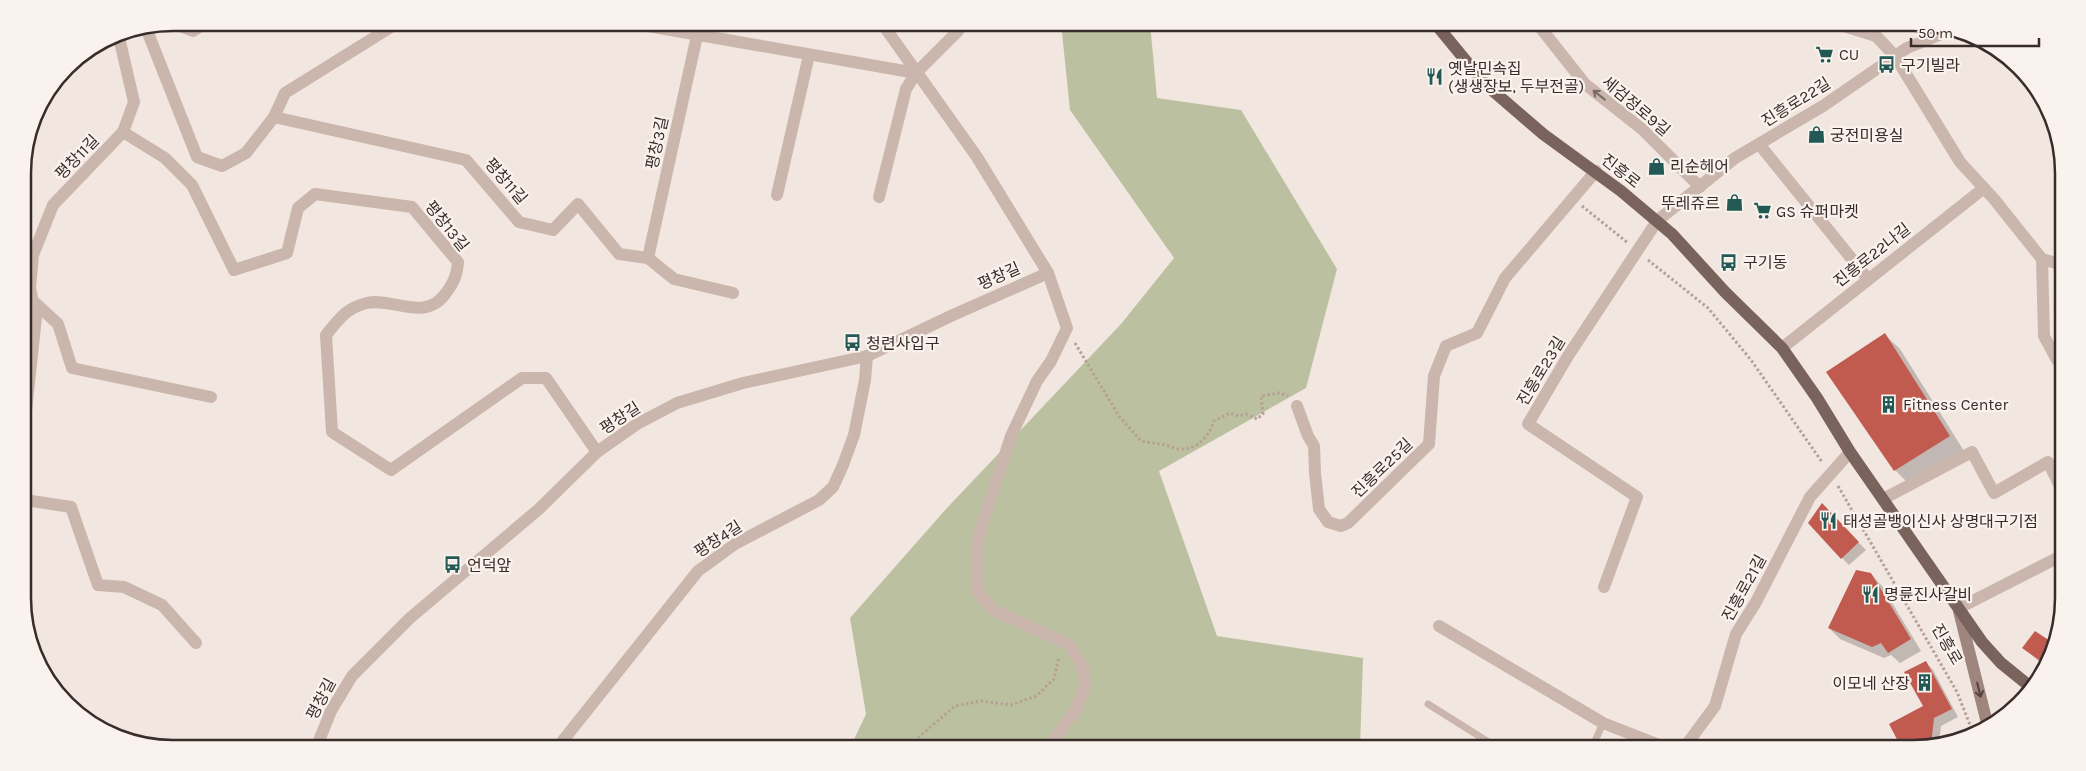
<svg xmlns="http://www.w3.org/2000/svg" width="2086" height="771" viewBox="0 0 2086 771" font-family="Karla,'Noto Sans KR',sans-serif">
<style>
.green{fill:#bbc1a0}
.shadow{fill:#0003}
.building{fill:#c15b50}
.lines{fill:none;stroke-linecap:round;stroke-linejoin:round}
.path{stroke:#b6a096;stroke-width:3;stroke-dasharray:2.5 2.5;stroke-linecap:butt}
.service{stroke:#cab6ac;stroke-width:7}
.minor{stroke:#cab6ac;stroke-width:12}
.secondary{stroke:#9e857d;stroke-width:12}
.primary{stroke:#7a625d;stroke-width:12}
.oneway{stroke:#7a6b65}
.oneway2{stroke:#524340}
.labels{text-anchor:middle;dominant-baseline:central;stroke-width:4.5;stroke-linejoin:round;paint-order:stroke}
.poi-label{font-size:16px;fill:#392d2b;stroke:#faf2ed;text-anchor:start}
.street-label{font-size:16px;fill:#392d2b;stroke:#faf2ed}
.rim{fill:none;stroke:#392d2b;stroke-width:2.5}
</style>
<rect width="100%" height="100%" fill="#f2e7e0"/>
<polygon class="green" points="1061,23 1150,23 1157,98 1241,110 1337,269 1306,388 1159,471 1217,636 1363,658 1360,748 850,748 866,714 850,618 946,509 1121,324 1174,258 1070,110"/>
<g class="shadow">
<polygon points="1885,335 1900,349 1964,451 1910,485 1895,470"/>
<polygon points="1822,505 1866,550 1849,565 1842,558"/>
<polygon points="1871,574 1882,586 1921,651 1900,663 1891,655 1884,658 1840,639 1829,628"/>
<polygon points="2056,643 2045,667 2024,648 2054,646"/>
<polygon points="1926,662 1933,670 1958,717 1941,726 1939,744 1923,748 1904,748 1902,746 1924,707"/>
</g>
<g class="building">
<polygon points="1885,333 1950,436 1894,471 1826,372"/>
<polygon points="1822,503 1859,542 1841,559 1808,523"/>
<polygon points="1856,570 1871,573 1911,639 1888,653 1881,643 1872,647 1828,628"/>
<polygon points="2035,631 2056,645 2046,665 2022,648"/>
<polygon points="1926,661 1952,709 1934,718 1931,746 1923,748 1901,747 1889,724 1923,706 1904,672"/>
</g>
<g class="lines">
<g class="path">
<polyline points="1582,206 1628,243"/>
<polyline points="1648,260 1708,308 1751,360 1822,462"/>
<path d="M1075 343 1119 416 1141 441C1149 443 1157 443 1165 445 1170 446 1175 449 1180 449 1198 450 1209 436 1214 421L1230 413 1239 416 1246 414 1257 419 1263 414 1261 396 1279 393 1288 396"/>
<polyline points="1838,486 1957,692 1972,730"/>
<polyline points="870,748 877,746 913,742 955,706 981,701 1011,705 1036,696 1054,679 1059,657"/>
</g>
<g class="service">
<polyline points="1428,704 1498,748"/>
<polyline points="1592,748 1603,723"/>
</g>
<g class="minor">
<polyline points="625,22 916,73"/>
<polyline points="881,22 977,157 1048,273 1067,328 1051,361 1037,381 1011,436 981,528 977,548 977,591 995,611 1068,644 1083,667 1085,688 1075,710 1054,740 1051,748"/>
<polyline points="1536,22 1585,84 1642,129 1700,187"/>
<polyline points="1831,22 1876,36 1895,56 1960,162 1994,199 2042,259 2063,265"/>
<polyline points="172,23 193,31 207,22"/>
<polyline points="146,28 197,157 222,166 246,153 274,117 466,160 519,222 553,230 578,204 619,254 648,258 674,279 733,293"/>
<polyline points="274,117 285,93 399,22"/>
<path d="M123 132 165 158 192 185 234 270 287 253 298 208 315 194 412 207 458 262C457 275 454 282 446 293 425 323 393 297 367 303 346 308 339 319 326 335L332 432 391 470 522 378H546L597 452"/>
<polyline points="1759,144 1868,279"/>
<polyline points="777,195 809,55"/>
<polyline points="879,197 906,89 916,73 958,31 963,22"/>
<polyline points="648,258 700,22"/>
<polyline points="2042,259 2044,336 2057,360 2063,365"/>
<polyline points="33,301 58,324 72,368 211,397"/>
<polyline points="1782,348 1984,188"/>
<polyline points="1297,406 1308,436 1314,446 1315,473 1319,509 1328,522 1341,526 1348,523 1429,444 1434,376 1446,346 1477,333 1505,278 1596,171"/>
<polyline points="24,430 36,317 30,288 33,255 53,205 123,132 134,102 118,33"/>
<polyline points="1883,499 1972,452 1994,493 2048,462 2063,492"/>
<polyline points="25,500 71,507 98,585 124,587 162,605 196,643"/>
<polyline points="1604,587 1637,497 1528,424 1568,356 1657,221 1735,158 1823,106 1907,48 1954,29"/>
<polyline points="1959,608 2063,555"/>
<polyline points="1439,626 1603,723 1667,748"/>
<polyline points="316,748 331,711 352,676 410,618 539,509 597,452 637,424 677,403 743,383 867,356 953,315 1048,273"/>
<polyline points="557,748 698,571 735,544 819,500 833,487 843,465 854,435 865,380 867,356"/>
<polyline points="1684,748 1715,706 1736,634 1756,602 1810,497 1850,452"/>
</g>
<polyline class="secondary" points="1959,611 1988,727"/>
<polyline class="primary" points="1434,22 1485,84 1543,134 1621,191 1672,234 1725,292 1782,348 1817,398 1850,452 1982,642 2001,663 2032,688"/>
</g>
<defs><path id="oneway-shaft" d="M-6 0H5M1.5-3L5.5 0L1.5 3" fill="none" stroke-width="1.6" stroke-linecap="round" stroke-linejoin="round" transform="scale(1.25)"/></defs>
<use class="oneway" href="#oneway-shaft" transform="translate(1599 95) rotate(-142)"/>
<use class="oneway2" href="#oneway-shaft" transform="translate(1979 690) rotate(76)"/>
<defs>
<symbol id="supermarket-bare" viewBox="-9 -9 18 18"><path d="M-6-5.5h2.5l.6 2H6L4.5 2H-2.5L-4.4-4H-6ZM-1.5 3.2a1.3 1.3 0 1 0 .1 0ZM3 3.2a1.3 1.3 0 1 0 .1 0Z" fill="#225955" stroke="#faf2ed" stroke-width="2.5" paint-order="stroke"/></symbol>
<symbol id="bus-bare" viewBox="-9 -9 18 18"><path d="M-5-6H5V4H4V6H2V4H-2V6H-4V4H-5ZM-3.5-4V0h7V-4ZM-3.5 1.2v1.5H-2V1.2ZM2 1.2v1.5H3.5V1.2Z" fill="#225955" stroke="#faf2ed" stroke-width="2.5" paint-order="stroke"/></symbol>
<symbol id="restaurant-bare" viewBox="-9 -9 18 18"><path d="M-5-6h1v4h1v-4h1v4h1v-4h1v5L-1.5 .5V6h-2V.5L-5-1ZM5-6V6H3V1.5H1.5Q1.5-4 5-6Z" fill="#225955" stroke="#faf2ed" stroke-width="2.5" paint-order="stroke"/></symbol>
<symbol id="shop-bare" viewBox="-9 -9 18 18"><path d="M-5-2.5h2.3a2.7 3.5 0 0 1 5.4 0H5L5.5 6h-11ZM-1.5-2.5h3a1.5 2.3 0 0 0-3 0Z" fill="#225955" stroke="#faf2ed" stroke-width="2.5" paint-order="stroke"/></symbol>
<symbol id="building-bare" viewBox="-9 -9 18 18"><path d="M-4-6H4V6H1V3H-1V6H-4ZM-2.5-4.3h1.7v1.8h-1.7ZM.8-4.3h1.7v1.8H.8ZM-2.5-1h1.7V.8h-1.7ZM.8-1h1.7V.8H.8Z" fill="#225955" stroke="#faf2ed" stroke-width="2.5" paint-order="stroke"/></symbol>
</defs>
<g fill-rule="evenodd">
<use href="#supermarket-bare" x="1812" y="42" width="25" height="25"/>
<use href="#bus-bare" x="1874" y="52" width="25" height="25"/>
<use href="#restaurant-bare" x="1422" y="64" width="25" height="25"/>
<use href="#shop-bare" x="1804" y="122" width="25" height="25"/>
<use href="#shop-bare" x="1644" y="154" width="25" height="25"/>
<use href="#shop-bare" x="1722" y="190" width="25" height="25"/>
<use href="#supermarket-bare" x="1750" y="198" width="25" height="25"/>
<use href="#bus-bare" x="1716" y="250" width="25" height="25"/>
<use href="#bus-bare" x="840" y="330" width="25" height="25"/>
<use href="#building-bare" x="1876" y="392" width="25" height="25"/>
<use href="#restaurant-bare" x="1816" y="508" width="25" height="25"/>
<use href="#bus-bare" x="440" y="552" width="25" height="25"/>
<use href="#restaurant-bare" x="1858" y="582" width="25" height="25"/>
<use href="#building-bare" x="1912" y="670" width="25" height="25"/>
</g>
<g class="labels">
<g class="poi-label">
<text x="1839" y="54">CU</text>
<text x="1901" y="65">구기빌라</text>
<text x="1448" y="68">옛날민속집<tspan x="1448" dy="18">(생생장보, 두부전골)</tspan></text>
<text x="1830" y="135">궁전미용실</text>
<text x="1670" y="166">리순헤어</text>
<text x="1720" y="203" text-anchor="end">뚜레쥬르</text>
<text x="1776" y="211">GS 슈퍼마켓</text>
<text x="1743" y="262">구기동</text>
<text x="866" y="343">청련사입구</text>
<text x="1903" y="404">Fitness Center</text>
<text x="1843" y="521">태성골뱅이신사 상명대구기점</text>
<text x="467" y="565">언덕앞</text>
<text x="1884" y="594">명륜진사갈비</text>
<text x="1910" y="683" text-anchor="end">이모네 산장</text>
</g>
<g class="street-label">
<text transform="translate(1796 102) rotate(-32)">진흥로22길</text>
<text transform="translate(1636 106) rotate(40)">세검정로9길</text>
<text transform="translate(657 143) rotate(-78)">평창3길</text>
<text transform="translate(77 157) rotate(-46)">평창11길</text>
<text transform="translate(1621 171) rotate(38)">진흥로</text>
<text transform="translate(506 181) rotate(49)">평창11길</text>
<text transform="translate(447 226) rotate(51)">평창13길</text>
<text transform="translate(1872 255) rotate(-38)">진흥로22나길</text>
<text transform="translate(999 276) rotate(-24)">평창길</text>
<text transform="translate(1541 371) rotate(-59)">진흥로23길</text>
<text transform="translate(620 418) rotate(-33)">평창길</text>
<text transform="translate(1382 468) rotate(-44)">진흥로25길</text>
<text transform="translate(718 539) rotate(-33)">평창4길</text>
<text transform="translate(1744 588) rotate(-61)">진흥로21길</text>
<text transform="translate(1947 644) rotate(60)">진흥로</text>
<text transform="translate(321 699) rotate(-62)">평창길</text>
</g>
</g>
<path d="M0 0H2086V771H0ZM173 31H1913A142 142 0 0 1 2055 173V598A142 142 0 0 1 1913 740H173A142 142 0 0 1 31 598V173A142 142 0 0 1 173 31Z" fill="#faf2ed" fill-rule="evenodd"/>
<path class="rim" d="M173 31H1913A142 142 0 0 1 2055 173V598A142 142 0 0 1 1913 740H173A142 142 0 0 1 31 598V173A142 142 0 0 1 173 31Z"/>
<path d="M1911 38v8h128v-8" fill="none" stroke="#392d2b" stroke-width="2.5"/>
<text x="1918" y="38" font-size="15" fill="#392d2b" stroke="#faf2ed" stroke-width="4" paint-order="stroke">50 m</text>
</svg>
